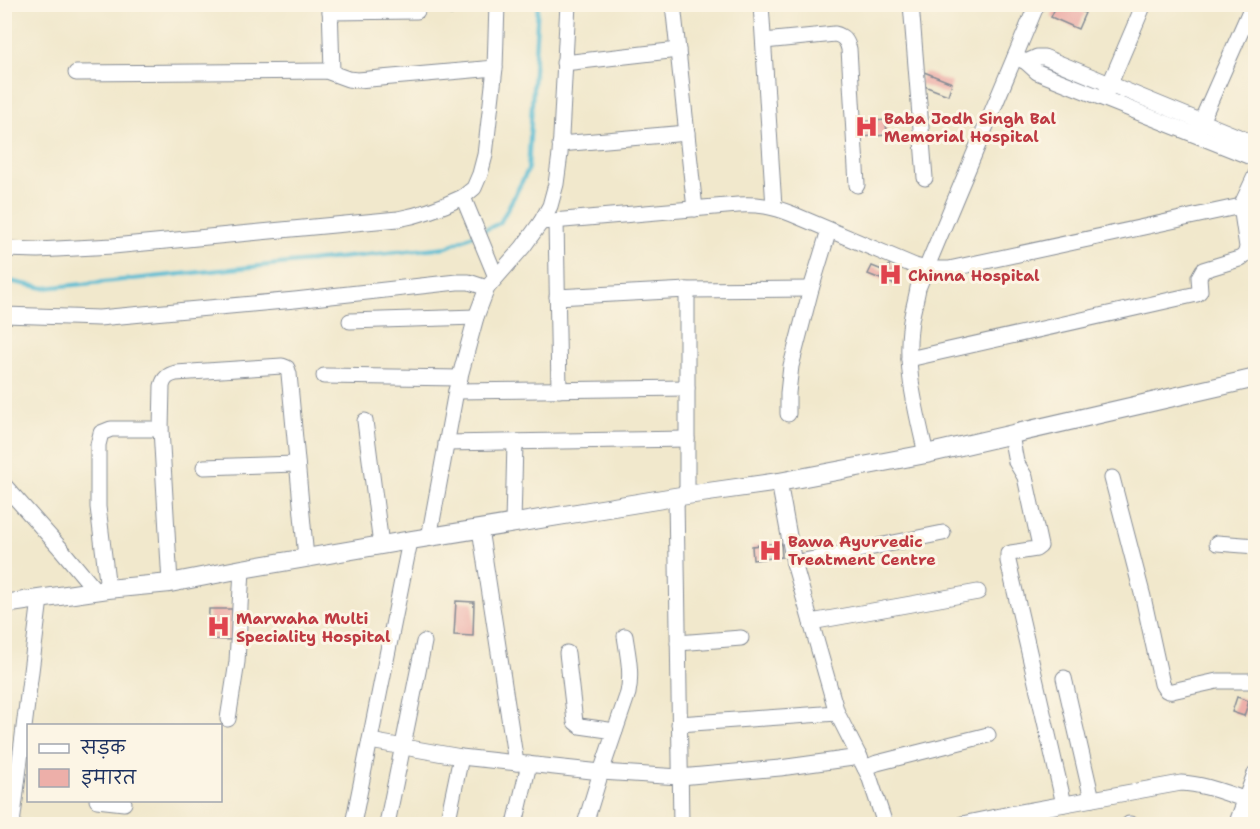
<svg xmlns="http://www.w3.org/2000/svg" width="1260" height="829" viewBox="0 0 1260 829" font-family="'Shantell Sans','Playpen Sans Deva',sans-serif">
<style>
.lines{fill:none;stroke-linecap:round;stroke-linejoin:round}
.stream{stroke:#55bbd3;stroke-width:4}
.building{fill:#edafa9}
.minor-casing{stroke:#868c95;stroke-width:17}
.major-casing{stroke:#868c95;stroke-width:20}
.minor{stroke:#fff;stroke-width:15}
.major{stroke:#fff;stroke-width:18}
.labels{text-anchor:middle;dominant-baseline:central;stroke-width:6;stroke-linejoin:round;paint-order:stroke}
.health-label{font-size:16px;font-weight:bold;fill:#be3a42;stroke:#fcf5e5;text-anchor:start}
</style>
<rect width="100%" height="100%" fill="#fcf5e5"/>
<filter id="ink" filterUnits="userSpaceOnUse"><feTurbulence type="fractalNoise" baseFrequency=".0167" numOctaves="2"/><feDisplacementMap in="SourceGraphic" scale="12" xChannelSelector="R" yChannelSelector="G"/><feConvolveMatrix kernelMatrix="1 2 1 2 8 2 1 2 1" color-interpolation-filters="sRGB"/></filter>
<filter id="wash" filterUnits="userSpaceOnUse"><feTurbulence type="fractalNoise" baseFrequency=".008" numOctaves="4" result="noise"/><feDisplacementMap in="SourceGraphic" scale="24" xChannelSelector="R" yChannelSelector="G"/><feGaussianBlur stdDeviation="1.35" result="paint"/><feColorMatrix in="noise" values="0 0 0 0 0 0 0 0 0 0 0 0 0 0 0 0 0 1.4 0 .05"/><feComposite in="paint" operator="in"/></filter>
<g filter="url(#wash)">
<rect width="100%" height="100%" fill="#f1e8cc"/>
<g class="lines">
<g class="stream">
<polyline points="482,231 500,223 528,170 538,4"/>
<polyline points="4,280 44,288 447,247 475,234"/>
</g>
</g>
<g id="blocks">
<g class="building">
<polygon points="1057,4 1066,4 1085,13 1078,29 1051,17"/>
<polygon points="924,72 952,83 948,95 919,84"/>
<polygon points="886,120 887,135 861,137 860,122"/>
<polygon points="890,263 900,267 893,284 868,274 872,266 887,272"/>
<polygon points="781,543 782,557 753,560 752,546"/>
<polygon points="456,601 474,602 473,636 454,635"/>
<polygon points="209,609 232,609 231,640 208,639"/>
<polygon points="1237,697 1249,701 1244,716 1232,712"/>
</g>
</g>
</g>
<g filter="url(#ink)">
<use href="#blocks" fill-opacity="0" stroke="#868c95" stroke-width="1.5"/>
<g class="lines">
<defs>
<g id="minor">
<polyline points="330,4 332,72"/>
<polyline points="451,4 451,7"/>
<polyline points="673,4 695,209"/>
<polyline points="761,4 774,207"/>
<polyline points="911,4 925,178"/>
<polyline points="330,12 417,11"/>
<path d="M764 41 835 34C844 36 847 41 849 49L857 185"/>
<polyline points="1015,57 1026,62 1037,72 1256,159"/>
<polyline points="1026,62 1037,57 1044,57 1256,144"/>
<polyline points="564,63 678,50"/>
<polyline points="76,73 326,71 348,79 358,80 495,68"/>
<polyline points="1106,93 1144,4"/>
<polyline points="1197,131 1253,4"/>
<polyline points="560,144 687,133"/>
<polyline points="463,197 474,188 480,174 485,155 495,68 497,4"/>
<polyline points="556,221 559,390"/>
<path d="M541 222 738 205C759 204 772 206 792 214L915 266 926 269H949L1241 206 1256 174"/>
<path d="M4 249 38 250 113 246 398 219C421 215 442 207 463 197L496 277"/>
<polyline points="687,290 687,495"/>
<polyline points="557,297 687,290 811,289"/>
<polyline points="4,315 99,318 295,300 457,282 469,282 487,288"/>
<polyline points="350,321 476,317"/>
<path d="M909 359 1197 294 1200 291 1199 277 1203 270 1239 259C1245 256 1246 253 1247 247L1241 206"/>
<polyline points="324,376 460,378"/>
<polyline points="456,391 687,388"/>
<polyline points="788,414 788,393 791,366 811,289 829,230"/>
<polyline points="365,421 381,545"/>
<polyline points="1011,435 1016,462 1025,477 1040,546 1036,549 1011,553 1008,554 1008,561 1064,804"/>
<polyline points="446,443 687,439"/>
<path d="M926 454C917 414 905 371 910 329 911 315 916 301 918 288L1037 4"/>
<polyline points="204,467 297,464"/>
<path d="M1112 478 1143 597 1162 684C1165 689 1166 692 1172 691L1217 681H1256"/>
<polyline points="779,482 794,563 837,713 869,776 885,824"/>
<polyline points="4,485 61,549 96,591"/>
<polyline points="676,497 681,824"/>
<polyline points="513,524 515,442"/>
<polyline points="480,529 516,763"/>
<polyline points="429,538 456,391 476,317 487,288 523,247 541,222 550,206 556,184 560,154 568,4"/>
<polyline points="1217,543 1256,546"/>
<polyline points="794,563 943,533"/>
<path d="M170 583 161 429 162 386C164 378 168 375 176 373L282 366 287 368 289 374 306 558"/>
<polyline points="108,589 98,507 98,445 101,433 111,429 161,429"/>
<polyline points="811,622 978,592"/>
<polyline points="678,643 741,638"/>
<polyline points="567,653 575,722 580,726 615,731"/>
<polyline points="1064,678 1092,799"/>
<polyline points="228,719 237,662 242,569"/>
<polyline points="679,724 837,713"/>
<polyline points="370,741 461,757 601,772 680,777 780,768 860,757"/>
<polyline points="865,768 877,763 988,735"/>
<polyline points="97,800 124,803"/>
<polyline points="12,824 40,599"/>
<polyline points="353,824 410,541"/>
<polyline points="387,824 424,642"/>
<polyline points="447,824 461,757"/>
<polyline points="515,824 529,764"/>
<path d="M585 824 601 772 628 693C632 673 628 656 625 636"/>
<path d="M962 824 1010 814 1181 783C1204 784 1225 793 1247 800"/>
<polyline points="1129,824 1130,824"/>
</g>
<g id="major">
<polyline points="4,604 108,589 170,583 242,569 393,543 687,495 779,482 926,454 1256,378"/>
<polyline points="1238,824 1256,775"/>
</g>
</defs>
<use href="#minor" class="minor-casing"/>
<use href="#major" class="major-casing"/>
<use href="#minor" class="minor"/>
<use href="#major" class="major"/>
</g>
</g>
<defs>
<symbol id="hospital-bare" viewBox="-9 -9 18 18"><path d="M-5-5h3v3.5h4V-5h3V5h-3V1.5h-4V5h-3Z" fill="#e0444e" stroke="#fcf5e5" stroke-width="2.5" paint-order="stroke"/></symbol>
</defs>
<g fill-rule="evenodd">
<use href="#hospital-bare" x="850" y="110" width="33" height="33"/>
<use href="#hospital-bare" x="874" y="258" width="33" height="33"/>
<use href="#hospital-bare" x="754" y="534" width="33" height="33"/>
<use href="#hospital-bare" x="202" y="610" width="33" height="33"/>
</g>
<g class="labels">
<g class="health-label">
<text x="884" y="118">Baba Jodh Singh Bal<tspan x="884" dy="18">Memorial Hospital</tspan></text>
<text x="908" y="275">Chinna Hospital</text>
<text x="788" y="541">Bawa Ayurvedic<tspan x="788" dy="18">Treatment Centre</tspan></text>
<text x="236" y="618">Marwaha Multi<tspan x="236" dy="18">Speciality Hospital</tspan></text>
</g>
</g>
<rect width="1260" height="829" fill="none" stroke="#fcf5e5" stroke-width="24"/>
<rect x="27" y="724" width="195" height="78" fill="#fcf5e5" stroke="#a2a6af" stroke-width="1.5"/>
<rect x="39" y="744" width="30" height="9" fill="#ffffff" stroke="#a2a6af" stroke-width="1.5"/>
<text x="81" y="754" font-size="18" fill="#1b2f5e">सड़क</text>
<rect x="39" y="769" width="30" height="18" fill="#edafa9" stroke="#a2a6af" stroke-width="1.5"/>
<text x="81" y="784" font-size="18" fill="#1b2f5e">इमारत</text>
</svg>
